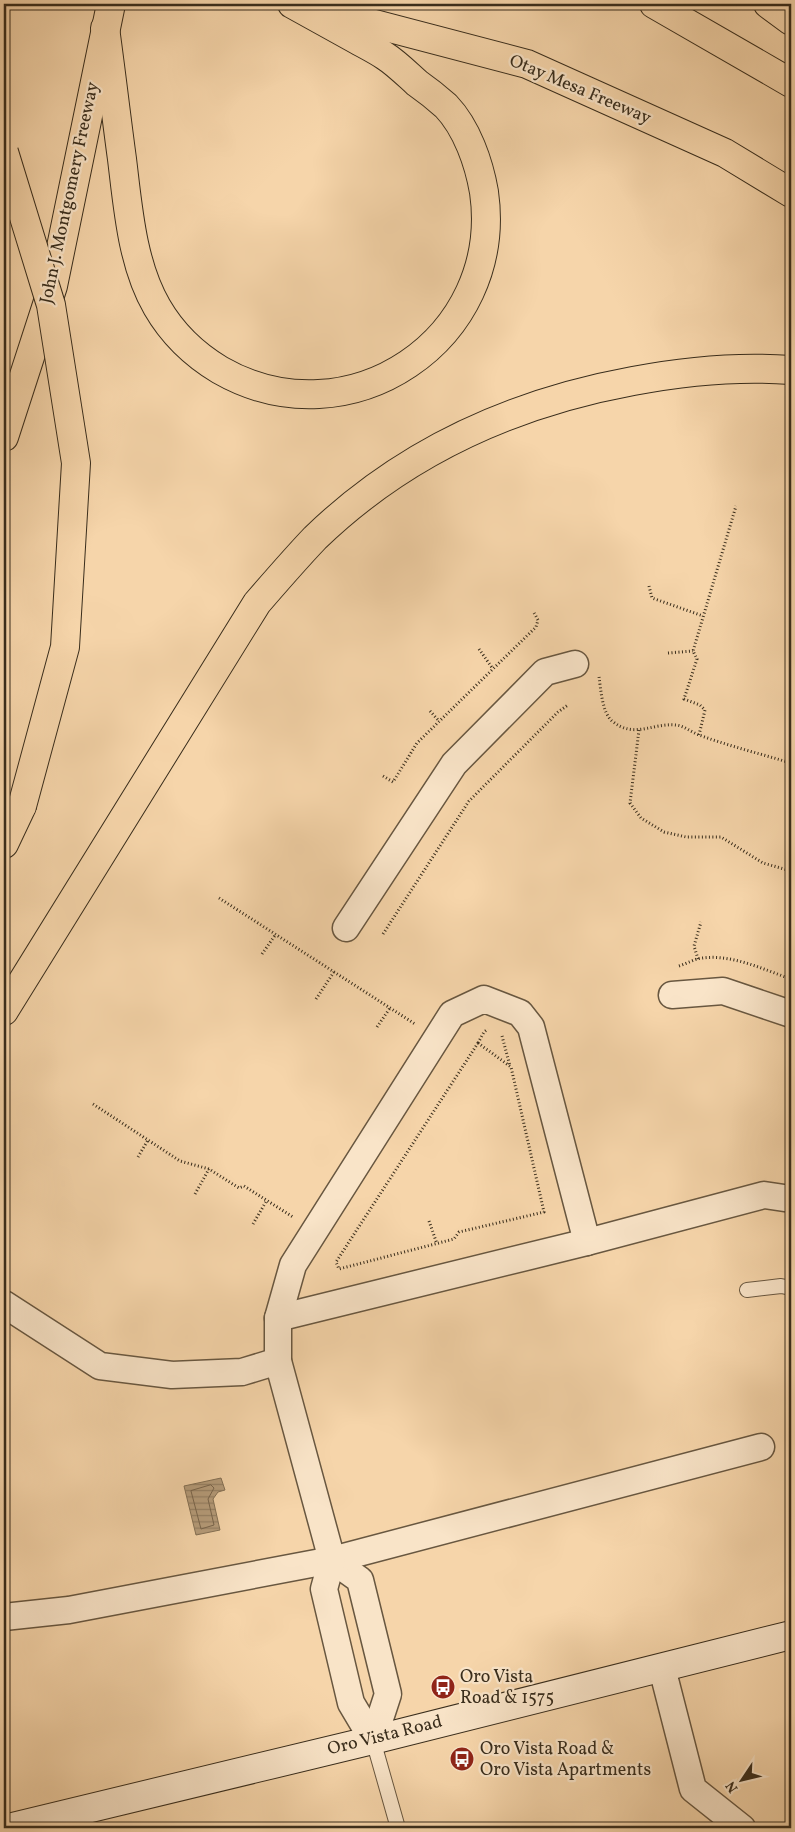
<svg xmlns="http://www.w3.org/2000/svg" width="795" height="1832" viewBox="0 0 795 1832" font-family="Vollkorn,serif">
<style>
.water{fill:url(#water-rules);stroke:#847054}
.lines{fill:none;stroke-linecap:round;stroke-linejoin:round}
.shore{stroke:#78644b;stroke-width:1}
.lane-casing{stroke:#685740;stroke-width:16}
.street-casing{stroke:#685740;stroke-width:29}
.secondary-casing{stroke:#392d1c;stroke-width:30}
.highway-casing{stroke:#392d1c;stroke-width:30}
.path{stroke:#392d1c;stroke-width:3;stroke-dasharray:1 2.5;stroke-linecap:butt}
.lane{stroke:#f9e4c8;stroke-width:14}
.street{stroke:#f9e4c8;stroke-width:26}
.secondary{stroke:#f9e4c8;stroke-width:28}
.highway{stroke:#f6d5aa;stroke-width:28}
.highway-bridge-casing{stroke:#392d1c;stroke-width:30;stroke-linecap:butt}
.highway-bridge{stroke:#f6d5aa;stroke-width:28}
.labels{text-anchor:middle;dominant-baseline:central;stroke-width:4.5;stroke-linejoin:round;paint-order:stroke}
.street-label{font-size:18px;fill:#392d1c;stroke:#f9e4c8}
.poi-label{font-size:18px;fill:#392d1c;stroke:#f9e4c8;text-anchor:start}
</style>
<defs>
<pattern id="water-rules" width="6" height="5" patternUnits="userSpaceOnUse" patternTransform="scale(1.25)"><rect width="6" height="5" fill="#b69c7a"/><path d="M0 2.5h6" fill="none" stroke="#958063"/></pattern>
</defs>
<rect width="100%" height="100%" fill="#f6d5aa"/>
<filter id="stains"><feTurbulence type="fractalNoise" baseFrequency=".004" numOctaves="4"/><feColorMatrix values="0 0 0 0 .2 0 0 0 0 .09 0 0 0 0 .02 0 0 0 .5 -.17"/></filter>
<radialGradient id="worn" r=".72"><stop offset=".6" stop-color="#630" stop-opacity="0"/><stop offset="1" stop-color="#630" stop-opacity=".3"/></radialGradient>
<polygon class="water" points="221,1478 225,1490 218,1492 213,1499 220,1530 196,1535 184,1486"/>
<g class="lines">
<polygon class="shore" points="211,1485 214,1488 208,1499 214,1525 201,1529 191,1491"/>
<defs>
<g id="lane">
<polyline points="747,1290 781,1286 791,1288"/>
<polyline points="373,1740 398,1828"/>
</g>
<g id="street">
<polyline points="346,928 454,764 545,672 575,664"/>
<polyline points="672,995 723,991 791,1014"/>
<polyline points="4,1304 100,1366 172,1375 242,1372 278,1361"/>
<polyline points="278,1318 587,1242 764,1195 791,1199"/>
<polyline points="332,1560 360,1580 388,1694 373,1740"/>
<polyline points="4,1617 69,1610 332,1560 761,1447"/>
<polyline points="662,1668 693,1789 742,1828"/>
<polyline points="373,1740 351,1703 324,1589 332,1560 278,1361 278,1318 293,1265 452,1014 484,999 520,1013 531,1027 587,1242"/>
</g>
<polyline id="secondary" points="8,1828 373,1740 791,1635"/>
<g id="highway">
<polyline points="654,4 791,83"/>
<polyline points="768,4 791,21"/>
<polyline points="325,11 527,64 725,153 791,193"/>
<path d="M105 28C111 71 116 115 122 159 128 208 132 264 157 307 172 333 195 355 220 370 349 444 505 339 484 192 479 163 467 128 446 106 437 98 427 90 417 83 407 74 396 63 385 56 376 50 366 45 357 40 335 28 314 16 292 4"/>
<polyline points="4,437 53,286 111,4"/>
<polyline points="4,844 22,806"/>
<path d="M4 1011 257 603C276 581 295 559 315 538 404 452 513 403 633 381 685 371 738 366 791 370"/>
</g>
</defs>
<use href="#lane" class="lane-casing"/>
<use href="#street" class="street-casing"/>
<use href="#secondary" class="secondary-casing"/>
<use href="#highway" class="highway-casing"/>
<g class="path">
<polyline points="649,586 652,598 703,616"/>
<polyline points="479,649 493,669"/>
<polyline points="668,653 693,651"/>
<path d="M599 677C601 690 602 712 612 721 634 739 652 723 675 725 683 725 691 732 699 735 729 746 761 754 791 763"/>
<polyline points="430,711 439,721"/>
<polyline points="639,730 630,803 641,818 664,832 686,837 721,837 763,863 791,871"/>
<polyline points="699,735 705,710 700,705 684,699 697,659 693,651 736,506"/>
<polyline points="383,776 393,782 417,743 536,627 538,620 533,611"/>
<polyline points="219,898 415,1024"/>
<polyline points="383,934 469,801 558,712 568,705"/>
<polyline points="262,954 276,934"/>
<polyline points="698,959 694,946 701,922"/>
<path d="M679 966C685 964 691 961 697 959 728 952 762 969 791 979"/>
<polyline points="316,999 334,972"/>
<polyline points="377,1027 390,1008"/>
<polyline points="502,1036 510,1066"/>
<polygon points="478,1043 511,1067 544,1212 459,1232 454,1239 339,1269 336,1262"/>
<polyline points="478,1043 484,1032 488,1029"/>
<polyline points="93,1104 180,1161 209,1169 239,1188 244,1186 293,1217"/>
<polyline points="138,1157 148,1140"/>
<polyline points="195,1194 209,1169"/>
<polyline points="429,1221 437,1244"/>
<polyline points="253,1224 267,1200"/>
</g>
<use href="#lane" class="lane"/>
<use href="#street" class="street"/>
<use href="#secondary" class="secondary"/>
<use href="#highway" class="highway"/>
<defs>
<polyline id="highway-bridge" points="4,152 51,305 76,463 65,647 22,806"/>
</defs>
<use href="#highway-bridge" class="highway-bridge-casing"/>
<use href="#highway-bridge" class="highway-bridge"/>
</g>
<defs>
<symbol id="bus-disc" viewBox="-11 -11 22 22"><circle r="9.5" fill="#8f2418" stroke="#f9e4c8"/><path d="M-5-6H5V4H4V6H2V4H-2V6H-4V4H-5ZM-3.5-4V0h7V-4ZM-3.5 1.2v1.5H-2V1.2ZM2 1.2v1.5H3.5V1.2Z" fill="#fff"/></symbol>
</defs>
<g fill-rule="evenodd">
<use href="#bus-disc" x="429" y="1673" width="28" height="28"/>
<use href="#bus-disc" x="448" y="1745" width="28" height="28"/>
</g>
<g class="labels">
<g class="street-label">
<text transform="translate(580 90) rotate(23)">Otay Mesa Freeway</text>
<text transform="translate(70 193) rotate(-78)">John J. Montgomery Freeway</text>
<text transform="translate(385 1736) rotate(-14)">Oro Vista Road</text>
</g>
<g class="poi-label">
<text x="460" y="1677">Oro Vista<tspan x="460" dy="21">Road &amp; 1575</tspan></text>
<text x="480" y="1749">Oro Vista Road &amp;<tspan x="480" dy="21">Oro Vista Apartments</tspan></text>
</g>
</g>
<rect width="795" height="1832" fill="none" stroke="#f6d5aa" stroke-width="20"/>
<rect x="5" y="5" width="785" height="1822" fill="none" stroke="#392d1c" stroke-width="2.5"/>
<rect x="10" y="10" width="775" height="1812" fill="none" stroke="#392d1c"/>
<g transform="translate(742 1780) rotate(235)" stroke="#f9e4c8" stroke-width="4" paint-order="stroke">
<path d="M0-4L9 19L0 12L-9 19Z" fill="#392d1c"/>
<text y="-8" font-size="14" font-weight="bold" text-anchor="middle" fill="#392d1c">N</text>
</g>
<rect width="100%" height="100%" filter="url(#stains)"/>
<rect width="100%" height="100%" fill="url(#worn)"/>
</svg>
